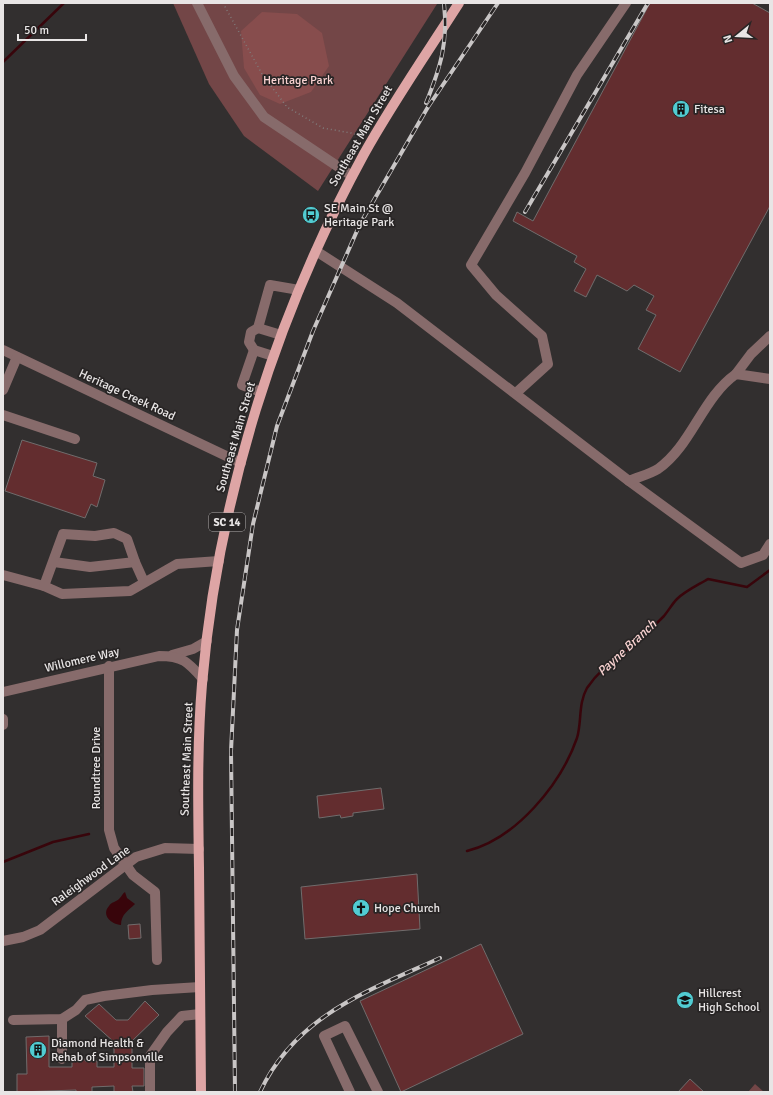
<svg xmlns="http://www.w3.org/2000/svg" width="773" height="1095" viewBox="0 0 773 1095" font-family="Signika,sans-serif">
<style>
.green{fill:#734647}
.forest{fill:#874d4d}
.water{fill:#38050b}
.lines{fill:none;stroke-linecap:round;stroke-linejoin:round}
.stream{stroke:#38050b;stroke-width:2.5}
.building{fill:#632d2f;stroke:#706c6c}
.path{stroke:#807d7d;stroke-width:1.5;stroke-dasharray:1 3;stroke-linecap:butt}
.minor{stroke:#876b6b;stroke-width:10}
.major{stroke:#dea5a5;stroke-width:10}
.rail-casing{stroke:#c9c6c6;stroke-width:4}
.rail{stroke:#282525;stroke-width:2.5;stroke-dasharray:8;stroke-linecap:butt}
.labels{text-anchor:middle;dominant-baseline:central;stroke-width:3.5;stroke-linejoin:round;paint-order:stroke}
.shield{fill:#282525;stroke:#aeabab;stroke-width:1}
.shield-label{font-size:11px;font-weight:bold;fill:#e8e5e5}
.park-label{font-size:12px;fill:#f9d2d1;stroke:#282525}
.poi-label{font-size:12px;fill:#e8e5e5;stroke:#282525;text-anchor:start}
.street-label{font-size:12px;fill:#e8e5e5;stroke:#282525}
.water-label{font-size:13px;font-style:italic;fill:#fad3d2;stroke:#282525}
</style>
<rect width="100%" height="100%" fill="#322f2f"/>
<g class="green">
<polygon points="173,3 436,3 437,4 318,191 244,136 209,84"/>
<polygon points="755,1084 764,1092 748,1092"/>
</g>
<polygon class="forest" points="262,12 297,14 322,33 329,66 311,92 280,104 260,95 244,68 241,31"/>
<path class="water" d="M125 892 127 898 135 904C129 910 121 914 121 925 111 924 101 915 109 906 111 902 116 902 119 899 122 896 122 894 125 892Z"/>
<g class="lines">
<g class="stream">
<polyline points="3,62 64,3"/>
<path d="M467 851C516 839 561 784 577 738 582 721 578 704 587 688 601 667 619 657 638 641 647 633 656 624 664 616 669 610 672 604 677 599 685 591 698 585 708 579L747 587 770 570"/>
<polyline points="3,862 53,842 89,834"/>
</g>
</g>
<g class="building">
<polygon points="650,3 752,3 770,13 770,206 680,372 638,349 656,315 646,310 654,296 634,285 627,291 597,275 586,297 574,291 586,269 574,262 577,256 513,221 517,212 533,221"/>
<polygon points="22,440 97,463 93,476 105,480 97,507 91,504 85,518 5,491"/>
<polygon points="381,788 384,809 353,813 353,816 341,818 340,815 319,818 317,796"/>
<polygon points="417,874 420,929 305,939 301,887"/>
<polygon points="140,924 141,938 129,939 128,925"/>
<polygon points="481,944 523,1034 401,1092 360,1001"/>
<polygon points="145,1001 159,1015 132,1041 132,1068 144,1068 144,1086 132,1086 133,1092 114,1092 114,1086 92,1087 92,1092 76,1092 76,1090 17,1092 17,1074 27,1074 26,1037 49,1036 49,1067 72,1067 72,1059 85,1059 85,1061 97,1061 97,1067 114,1067 114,1042 85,1016 99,1004 116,1020 128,1020"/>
<polygon points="690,1079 704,1092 678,1092"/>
</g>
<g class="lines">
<polyline class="path" points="223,3 262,74 287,107 323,128 351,133 364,137"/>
<g class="minor">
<polyline points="197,3 234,76 264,117 352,176"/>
<polyline points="316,251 397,303 629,481 741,563 763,555 770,544"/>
<polyline points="281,335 258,328 270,285 299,290"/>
<polyline points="3,350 241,463"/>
<polyline points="254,350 249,342 251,332 258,328"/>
<polyline points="736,374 751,354 770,336"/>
<polyline points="3,390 17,357"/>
<polyline points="261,392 242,385 254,350 273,356"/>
<polyline points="516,393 548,364 542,336 496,295 471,265 525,173 577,75 626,3"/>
<polyline points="3,415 75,439"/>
<path d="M629 481C638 477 650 474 658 469 692 445 702 398 736 374L770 379"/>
<polyline points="54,562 90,567 135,562"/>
<polyline points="3,575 44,586"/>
<polyline points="144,582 135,562 127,539 114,533 95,536 63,534 44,586 62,594 130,591 177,564 219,561"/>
<polyline points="172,655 193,649 207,641"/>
<polyline points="109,666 109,830 114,848 133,875 155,892 157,960"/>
<path d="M3 692 159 656C183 656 188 662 203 679"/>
<polyline points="3,719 3,725"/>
<polyline points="3,941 23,937 40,930 136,857 165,848 199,849"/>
<polyline points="62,1019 62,1059"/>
<polyline points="13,1020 62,1019 76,1010 85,1000 104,996 152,990 200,987"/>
<polyline points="150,1092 150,1056 167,1032 182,1016 200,1014"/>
<polyline points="350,1092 324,1036 345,1026 378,1092"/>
</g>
<path class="major" d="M201 1092C200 1017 200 942 199 868 198 806 197 745 202 684 218 498 275 317 364 154 393 102 427 53 459 3"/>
<defs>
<g id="rail">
<path d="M426 103C441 66 448 43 444 3"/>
<polyline points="525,212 648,3"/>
<polyline points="235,1092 231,751 237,630 253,524 277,426 313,331 360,224 428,107 498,3"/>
<path d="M260 1092C296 1015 368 991 440 958"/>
</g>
</defs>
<use href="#rail" class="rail-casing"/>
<use href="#rail" class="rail"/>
</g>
<defs>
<symbol id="building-disc" viewBox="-11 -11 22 22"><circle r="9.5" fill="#51ccd2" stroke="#282525"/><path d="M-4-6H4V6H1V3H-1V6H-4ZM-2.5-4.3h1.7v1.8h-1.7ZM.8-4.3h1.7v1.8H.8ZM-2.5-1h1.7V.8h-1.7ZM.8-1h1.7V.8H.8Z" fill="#111"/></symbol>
<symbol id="bus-disc" viewBox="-11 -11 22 22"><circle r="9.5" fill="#51ccd2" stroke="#282525"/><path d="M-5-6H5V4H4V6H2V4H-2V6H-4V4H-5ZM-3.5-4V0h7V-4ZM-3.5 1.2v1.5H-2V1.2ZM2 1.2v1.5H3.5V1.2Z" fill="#111"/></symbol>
<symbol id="church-disc" viewBox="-11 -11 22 22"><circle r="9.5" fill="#51ccd2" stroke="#282525"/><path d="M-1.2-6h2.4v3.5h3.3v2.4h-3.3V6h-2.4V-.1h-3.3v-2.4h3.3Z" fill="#111"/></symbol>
<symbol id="school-disc" viewBox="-11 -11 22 22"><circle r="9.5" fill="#51ccd2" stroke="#282525"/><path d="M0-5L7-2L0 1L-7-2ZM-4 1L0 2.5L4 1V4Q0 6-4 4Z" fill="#111"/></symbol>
</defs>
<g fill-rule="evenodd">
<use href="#building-disc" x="671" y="99" width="20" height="20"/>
<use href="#bus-disc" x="301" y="205" width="20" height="20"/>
<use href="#church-disc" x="351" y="898" width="20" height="20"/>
<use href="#school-disc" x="675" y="990" width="20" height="20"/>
<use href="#building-disc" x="28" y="1040" width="20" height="20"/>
</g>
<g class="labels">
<rect class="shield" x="209" y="513" width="36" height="18" rx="3"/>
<g class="shield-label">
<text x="227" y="522">SC 14</text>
</g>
<g class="park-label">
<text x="298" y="80">Heritage Park</text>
</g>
<g class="poi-label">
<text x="694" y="109">Fitesa</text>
<text x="324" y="208">SE Main St @<tspan x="324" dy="14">Heritage Park</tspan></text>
<text x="374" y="908">Hope Church</text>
<text x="698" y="993">Hillcrest<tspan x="698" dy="14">High School</tspan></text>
<text x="51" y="1043">Diamond Health &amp;<tspan x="51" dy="14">Rehab of Simpsonville</tspan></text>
</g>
<g class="street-label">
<text transform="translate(361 136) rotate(-60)">Southeast Main Street</text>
<text transform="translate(127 395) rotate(25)">Heritage Creek Road</text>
<text transform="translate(236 437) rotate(-74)">Southeast Main Street</text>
<text transform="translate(82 660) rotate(-13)">Willomere Way</text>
<text transform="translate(187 759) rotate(-88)">Southeast Main Street</text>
<text transform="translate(96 768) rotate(-90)">Roundtree Drive</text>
<text transform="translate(91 876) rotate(-36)">Raleighwood Lane</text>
</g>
<g class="water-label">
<text transform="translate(627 648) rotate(-43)">Payne Branch</text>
</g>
</g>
<rect width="773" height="1095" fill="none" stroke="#e8e5e5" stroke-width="8"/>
<g transform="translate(737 36) rotate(252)" stroke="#282525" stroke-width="3" paint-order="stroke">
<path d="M0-3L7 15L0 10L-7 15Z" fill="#e8e5e5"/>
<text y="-6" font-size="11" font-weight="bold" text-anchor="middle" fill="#e8e5e5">N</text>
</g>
<path d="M18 34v6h68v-6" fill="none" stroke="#e8e5e5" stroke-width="2"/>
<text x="24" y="34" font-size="12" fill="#e8e5e5" stroke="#282525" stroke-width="3" paint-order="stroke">50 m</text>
</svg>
